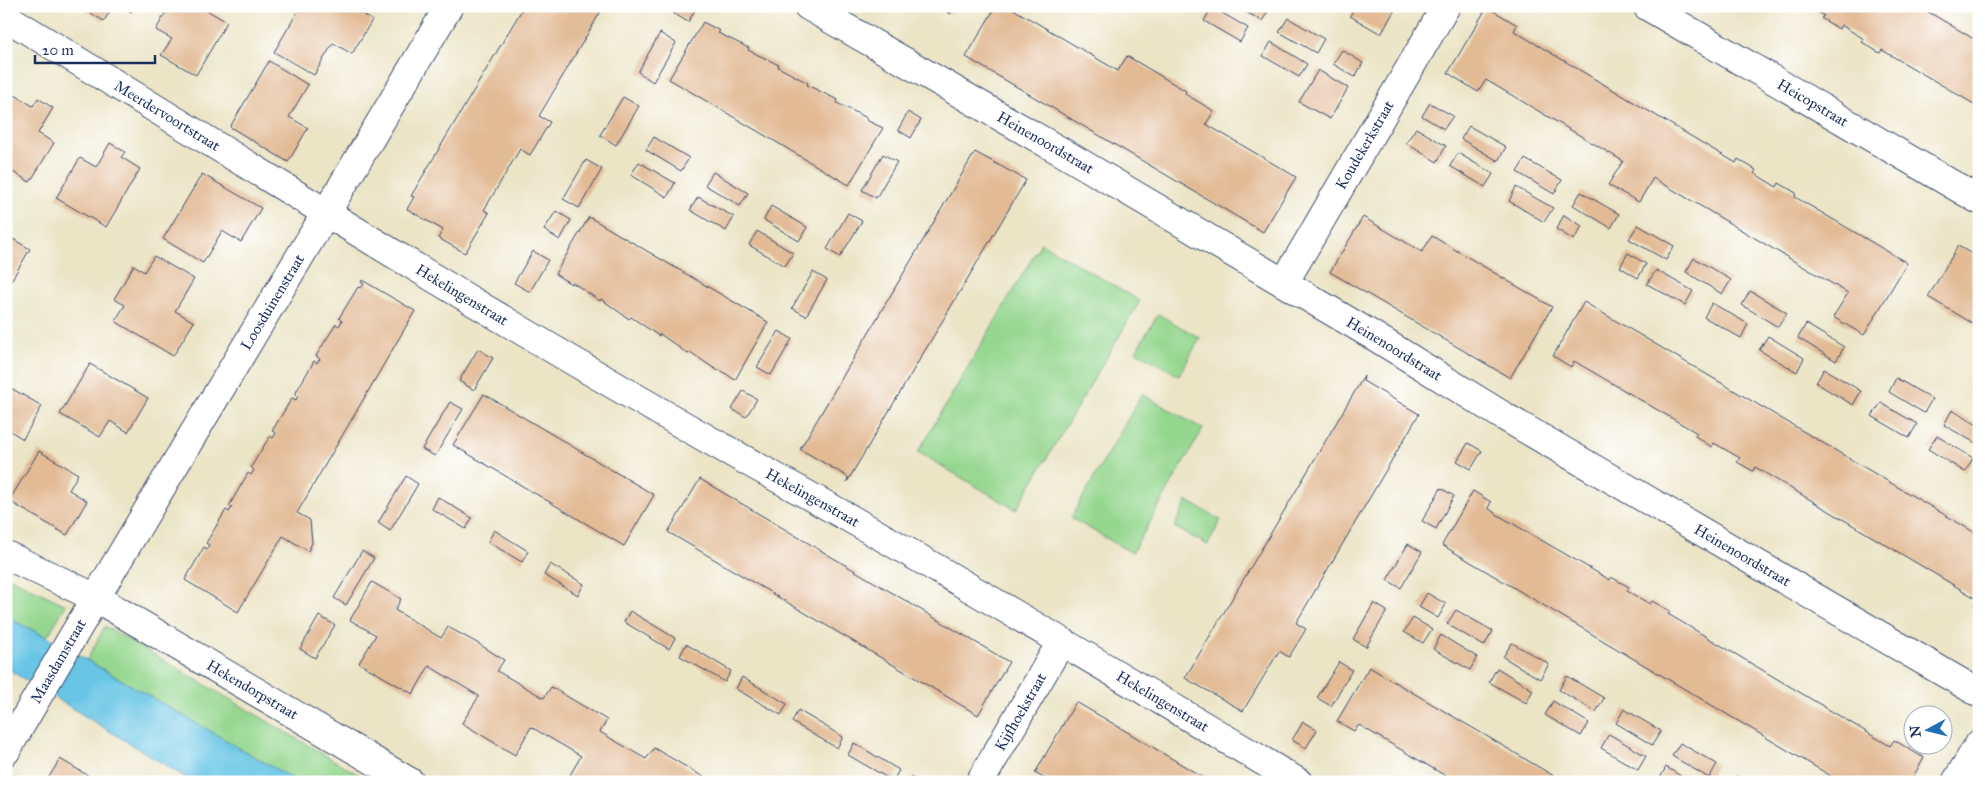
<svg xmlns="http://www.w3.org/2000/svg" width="1985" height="788" viewBox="0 0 1985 788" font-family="'IM FELL Great Primer',serif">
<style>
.green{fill:#95d78f;stroke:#588376}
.water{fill:#67c5e5;stroke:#417aa2}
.building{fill:#e2ba94}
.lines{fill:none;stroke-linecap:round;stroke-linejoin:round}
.street-casing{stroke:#3a4a6d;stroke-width:30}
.street{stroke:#fff;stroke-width:28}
.labels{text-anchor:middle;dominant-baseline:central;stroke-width:5;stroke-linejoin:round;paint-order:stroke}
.street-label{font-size:15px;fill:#1b2f5e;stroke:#fff}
</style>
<rect width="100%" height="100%" fill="#fff"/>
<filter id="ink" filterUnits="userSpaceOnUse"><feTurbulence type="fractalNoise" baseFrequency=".02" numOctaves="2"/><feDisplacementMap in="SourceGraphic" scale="10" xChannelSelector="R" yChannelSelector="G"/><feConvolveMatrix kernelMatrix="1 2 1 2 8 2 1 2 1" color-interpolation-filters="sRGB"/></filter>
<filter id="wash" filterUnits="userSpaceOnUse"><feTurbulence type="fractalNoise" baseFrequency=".0096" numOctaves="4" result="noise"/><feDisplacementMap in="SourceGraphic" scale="20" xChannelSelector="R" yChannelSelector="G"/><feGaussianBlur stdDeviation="1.12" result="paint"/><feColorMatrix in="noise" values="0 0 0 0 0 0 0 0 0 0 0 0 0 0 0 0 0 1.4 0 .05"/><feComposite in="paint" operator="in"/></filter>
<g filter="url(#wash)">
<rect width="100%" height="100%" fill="#ebe4c5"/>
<g class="green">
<polygon points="1041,243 1140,301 1016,510 918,452"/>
<polygon points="1158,314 1200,338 1179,376 1136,351"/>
<polygon points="1142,394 1203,429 1132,553 1071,518"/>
<polygon points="1187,501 1221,520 1208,545 1174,527"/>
<polygon points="6,576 66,605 47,637 6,617"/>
<polygon points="105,626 371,782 298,782 87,660"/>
</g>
<polygon class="water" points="6,617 47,637 298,782 193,782 6,668"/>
<g id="blocks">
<g class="building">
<polygon points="78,6 113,6 104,21"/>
<polygon points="122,6 134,6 131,12"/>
<polygon points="169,6 200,6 227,22 196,75 161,55 172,39 156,30"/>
<polygon points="301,6 348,6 372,20 352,54 333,43 314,75 274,52"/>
<polygon points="524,6 604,6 539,116 550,122 530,155 520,149 484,210 489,213 465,253 438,238 443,230 407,209 414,197 411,196"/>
<polygon points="677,6 697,6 688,22 673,13"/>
<polygon points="938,6 955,6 950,14"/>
<polygon points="996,6 1008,6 1118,71 1127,56 1186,91 1185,94 1214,111 1206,124 1296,177 1263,232 966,57"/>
<polygon points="1236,6 1268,6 1270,8 1262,21"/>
<polygon points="1355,6 1397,6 1381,34 1350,16"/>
<polygon points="1808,6 1918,6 1937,17 1979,42 1979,107 1882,50 1880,53 1878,52 1862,42 1864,39 1841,25 1839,29 1821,18 1824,16"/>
<polygon points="1212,7 1248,28 1240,42 1204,21"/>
<polygon points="1487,7 1517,25 1514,31 1736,163 1738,159 1756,170 1754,173 1765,180 1777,187 1779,183 1796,193 1795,197 1907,263 1864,335 1833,317 1848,293 1653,178 1639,202 1608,185 1623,161 1486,80 1478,92 1448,73"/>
<polygon points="1288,18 1324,39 1316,53 1279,32"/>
<polygon points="703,22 720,31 718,33 749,48 748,50 779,65 778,67 808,83 807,85 838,100 837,103 867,118 866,120 883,128 849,185 669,79"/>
<polygon points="660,33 676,43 653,82 638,72"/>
<polygon points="1271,42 1307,64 1299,77 1263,56"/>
<polygon points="1342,50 1363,63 1355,77 1333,64"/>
<polygon points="269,61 308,85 289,117 308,128 288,162 230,127"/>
<polygon points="1318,70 1348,88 1330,119 1299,102"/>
<polygon points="15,95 33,106 38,98 53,108 38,133 54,143 30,182 6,168 6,110"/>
<polygon points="623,97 639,106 616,145 600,135"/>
<polygon points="1430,103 1453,116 1444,129 1422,116"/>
<polygon points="908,112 921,120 911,138 898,130"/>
<polygon points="1469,126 1506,147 1498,161 1461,139"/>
<polygon points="1416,128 1446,146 1437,162 1406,143"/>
<polygon points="654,137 689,158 681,171 646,150"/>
<polygon points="110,143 125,152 121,157 140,169 106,227 56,198 80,158 96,167"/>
<polygon points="975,152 1026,180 847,482 848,477 800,449"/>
<polygon points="1458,153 1493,174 1485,187 1450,166"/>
<polygon points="883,154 897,162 876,198 862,190"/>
<polygon points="1525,159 1562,180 1554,194 1517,172"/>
<polygon points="586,160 602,169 579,208 563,199"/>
<polygon points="639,162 675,183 667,197 631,175"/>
<polygon points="713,172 748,193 740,206 705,185"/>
<polygon points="202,174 261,208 241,242 222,231 203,263 163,239"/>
<polygon points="1516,187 1553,208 1544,222 1509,201"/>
<polygon points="1581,192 1619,214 1611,228 1573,205"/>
<polygon points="698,197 734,217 726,231 690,210"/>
<polygon points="771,206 807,227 799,241 764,220"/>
<polygon points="556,211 571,220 560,240 544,230"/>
<polygon points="848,213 862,221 840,257 827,249"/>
<polygon points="1564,215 1582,226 1574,240 1556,229"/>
<polygon points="589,217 768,322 735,380 719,369 718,371 690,352 688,354 660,334 659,336 631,317 629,319 601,299 600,301 572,282 571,284 555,274"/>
<polygon points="1363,217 1422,252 1432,236 1552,307 1510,378 1330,272"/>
<polygon points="1638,225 1674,246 1666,260 1629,239"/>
<polygon points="757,231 793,253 785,266 749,245"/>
<polygon points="6,235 30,249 11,281 6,279"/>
<polygon points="1958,246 1979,258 1979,327 1928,297"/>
<polygon points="533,251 548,260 530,292 514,283"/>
<polygon points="1628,253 1646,264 1638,278 1620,267"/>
<polygon points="154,256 194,279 175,311 194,322 173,356 115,321 125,305 114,299 134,265 144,272"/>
<polygon points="1694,258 1731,280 1722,294 1686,272"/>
<polygon points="1656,270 1693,291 1685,305 1647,284"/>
<polygon points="813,272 827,280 806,316 792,308"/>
<polygon points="362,280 415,311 297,513 310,520 312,543 308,551 283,536 238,612 185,580 204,547 207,549 209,545 206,543 226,510 229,512 232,507 229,506 248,473 251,475 254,470 251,467 270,436 273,438 276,433 272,431 292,398 296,400 298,396 295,394 314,361 317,363 320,359 316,356 336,324 339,326 342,321 339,318 358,287 361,288 364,284 361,282"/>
<polygon points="1750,291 1787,313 1778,327 1742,305"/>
<polygon points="1584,302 1979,535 1979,608 1974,605 1977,599 1755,467 1753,471 1737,462 1740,458 1714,443 1712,447 1695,436 1697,433 1574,361 1571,367 1553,356"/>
<polygon points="1712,303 1748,324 1741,338 1704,317"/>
<polygon points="1806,324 1844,347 1836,361 1798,338"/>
<polygon points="779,331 792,339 771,375 757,367"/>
<polygon points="1768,336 1804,358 1797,372 1759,350"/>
<polygon points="478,349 493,358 474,390 459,381"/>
<polygon points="90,364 148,398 128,432 110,421 100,437 60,414"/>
<polygon points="1824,369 1861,391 1853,405 1816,383"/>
<polygon points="1364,376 1363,381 1419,414 1296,623 1306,629 1289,657 1279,651 1243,711 1185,678"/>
<polygon points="1896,378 1932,399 1924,413 1889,392"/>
<polygon points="9,387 42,406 23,439 6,428 6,392"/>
<polygon points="743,391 757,399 746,417 732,409"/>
<polygon points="484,394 654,495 624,546 453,445"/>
<polygon points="450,402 463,409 435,456 422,449"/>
<polygon points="1881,403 1917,424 1909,438 1872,416"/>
<polygon points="1952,410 1979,426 1979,445 1944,425"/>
<polygon points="1937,436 1973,458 1965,472 1928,449"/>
<polygon points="1468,443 1482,451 1471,469 1457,461"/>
<polygon points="39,451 78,474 69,490 87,501 67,535 9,501"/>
<polygon points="406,476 418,484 390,531 378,523"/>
<polygon points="700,479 1009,662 978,715 668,532"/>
<polygon points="1441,488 1454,496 1436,529 1422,521"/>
<polygon points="1473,491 1491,502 1488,508 1498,515 1610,580 1611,577 1629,587 1627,591 1650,604 1652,601 1670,611 1668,614 1890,746 1894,740 1924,758 1910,782 1841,782 1442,545"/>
<polygon points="438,497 472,518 466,529 432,509"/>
<polygon points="494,530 528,551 522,562 488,542"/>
<polygon points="1408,544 1422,552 1401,588 1387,580"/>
<polygon points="362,551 374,558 346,605 334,598"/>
<polygon points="550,564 584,584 578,595 544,575"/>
<polygon points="372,582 401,599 395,610 441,638 448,627 479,644 504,660 497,671 544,698 551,687 607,720 600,732 646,759 654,748 712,782 566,782 581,756 531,727 515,755 488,739 462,723 479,696 429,666 413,694 359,663 376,635 350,620"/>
<polygon points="1427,593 1446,604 1438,618 1419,607"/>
<polygon points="1374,603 1387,611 1366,647 1353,639"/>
<polygon points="1456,610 1493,631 1484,646 1447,624"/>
<polygon points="630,611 675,638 669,649 624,622"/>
<polygon points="319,616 335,625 315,658 300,649"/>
<polygon points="1413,618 1432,629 1423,643 1404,632"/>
<polygon points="1441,635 1477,657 1470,670 1433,649"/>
<polygon points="1512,643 1549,664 1540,679 1503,657"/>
<polygon points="686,644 731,671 725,682 680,656"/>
<polygon points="1339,662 1352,670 1331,706 1317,698"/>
<polygon points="1369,667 1483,734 1564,782 1456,782 1359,725 1354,731 1337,721"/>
<polygon points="1497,668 1533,690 1526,703 1489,682"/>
<polygon points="1567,676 1604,698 1596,712 1559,690"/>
<polygon points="742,677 787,704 781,715 736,689"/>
<polygon points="1553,701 1589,723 1581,736 1545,715"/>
<polygon points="1076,702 1107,720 1211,782 1050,782 1035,773"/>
<polygon points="1624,709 1661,731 1652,745 1616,723"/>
<polygon points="798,710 843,737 837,748 792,722"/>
<polygon points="1303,722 1317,730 1306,748 1292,740"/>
<polygon points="1609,734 1646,756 1638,770 1601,748"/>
<polygon points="854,743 899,770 893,781 848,755"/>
<polygon points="1680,743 1717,764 1709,778 1672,756"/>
<polygon points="60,759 99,782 46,782"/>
<polygon points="1666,767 1684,778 1690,782 1658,782"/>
<polygon points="1736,776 1747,782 1732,782"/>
<polygon points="911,777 919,782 908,782"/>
</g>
</g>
</g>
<g filter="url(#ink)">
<use href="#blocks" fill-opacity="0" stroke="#3a4a6d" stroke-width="1"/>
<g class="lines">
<defs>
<g id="street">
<path id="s1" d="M808 6 1062 152 1377 338 1505 417 1979 693"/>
<path id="s2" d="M1647 6 1979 200"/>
<path id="s3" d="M6 17C240 160 473 305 711 441 757 467 803 492 849 518 1000 604 1149 693 1298 782"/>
<path id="s4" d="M1284 283 1446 6"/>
<path id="s5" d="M6 555 96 598 410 782"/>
<path id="s6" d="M6 751C150 501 303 255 449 6"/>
<path id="s7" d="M980 782 1061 642"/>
<polyline points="1956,782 1979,744"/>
</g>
</defs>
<use href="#street" class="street-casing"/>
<use href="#street" class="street"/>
</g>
</g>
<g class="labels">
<g class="street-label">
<text stroke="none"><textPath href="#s2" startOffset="192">Heicopstraat</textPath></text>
<text stroke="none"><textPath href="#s3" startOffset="189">Meerdervoortstraat</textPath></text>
<text stroke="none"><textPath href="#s1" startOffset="274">Heinenoordstraat</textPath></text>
<text stroke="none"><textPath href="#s4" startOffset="160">Koudekerkstraat</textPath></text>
<text stroke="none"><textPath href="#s3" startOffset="534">Hekelingenstraat</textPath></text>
<text stroke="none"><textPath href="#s6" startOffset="522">Loosduinenstraat</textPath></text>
<text stroke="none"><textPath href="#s1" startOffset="679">Heinenoordstraat</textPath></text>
<text stroke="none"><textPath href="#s3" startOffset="939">Hekelingenstraat</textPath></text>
<text stroke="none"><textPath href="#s1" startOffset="1084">Heinenoordstraat</textPath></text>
<text stroke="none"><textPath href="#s6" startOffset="104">Maasdamstraat</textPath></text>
<text stroke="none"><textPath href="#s5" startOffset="281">Hekendorpstraat</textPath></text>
<text stroke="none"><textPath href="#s3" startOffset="1344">Hekelingenstraat</textPath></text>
<text stroke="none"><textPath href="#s7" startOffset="81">Kijfhoekstraat</textPath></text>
</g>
</g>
<rect width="1985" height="788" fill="none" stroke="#fff" stroke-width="25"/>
<g transform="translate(1928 730) rotate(263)"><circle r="24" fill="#ffffff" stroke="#a4acbf"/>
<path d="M0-4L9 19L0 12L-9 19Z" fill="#1f6fb2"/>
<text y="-8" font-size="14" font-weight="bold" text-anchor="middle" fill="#1b2f5e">N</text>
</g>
<path d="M35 55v8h120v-8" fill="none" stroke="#1b2f5e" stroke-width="2.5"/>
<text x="42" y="55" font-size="15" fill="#1b2f5e" stroke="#ffffff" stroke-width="4" paint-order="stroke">20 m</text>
</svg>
